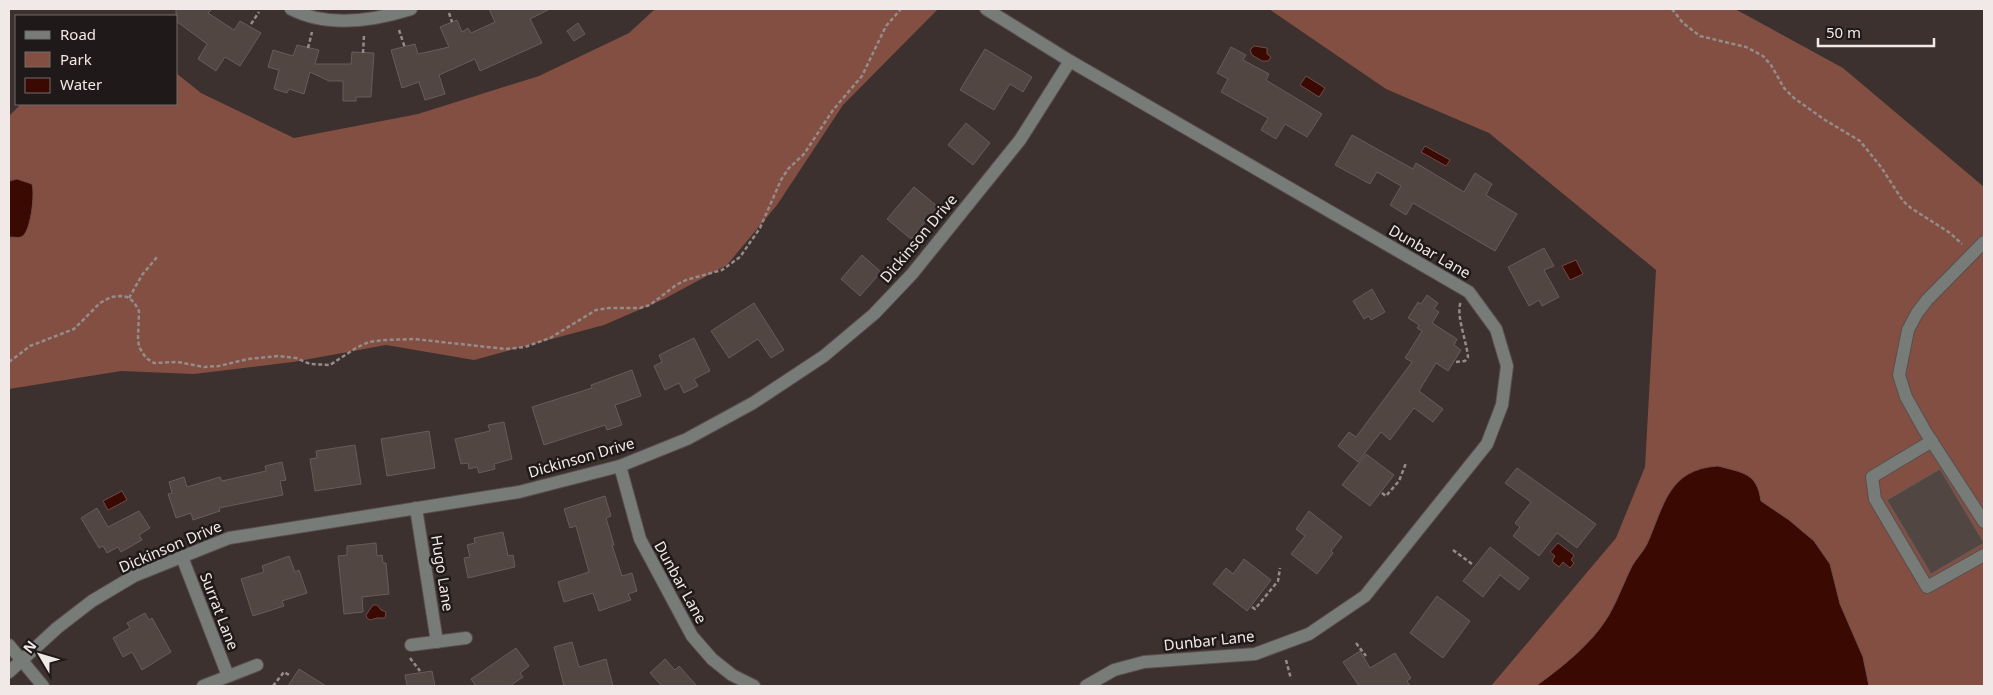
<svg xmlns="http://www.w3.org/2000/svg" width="1993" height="695" viewBox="0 0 1993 695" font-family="'Noto Sans',sans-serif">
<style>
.green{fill:#834f43}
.water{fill:#390902;stroke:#704c47}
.building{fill:#524643;stroke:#685b58}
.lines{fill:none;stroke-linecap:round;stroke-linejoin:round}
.minor-casing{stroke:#594e4c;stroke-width:14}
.path{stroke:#958c89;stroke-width:2.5;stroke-dasharray:4 2.5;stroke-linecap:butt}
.minor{stroke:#777c79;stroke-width:12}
.labels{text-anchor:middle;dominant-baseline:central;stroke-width:5;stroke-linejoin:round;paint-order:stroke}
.street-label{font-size:15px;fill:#f1e9e7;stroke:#1f1a19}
</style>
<rect width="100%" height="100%" fill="#3c312e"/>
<g class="green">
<polygon points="655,9 938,9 843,105 777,205 727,265 664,299 604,325 474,360 386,345 293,362 194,374 121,371 9,389 9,116 21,104 176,104 176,73 201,93 294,138 418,114 539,76 629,33"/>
<polygon points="1269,9 1735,9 1843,68 1984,187 1984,686 1491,686 1616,538 1645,467 1656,270 1489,133 1386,89"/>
</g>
<g class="water">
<polygon points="1254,46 1267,48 1267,54 1271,57 1268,61 1262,61 1252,55 1250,50"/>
<polygon points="1306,76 1325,88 1319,97 1300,85"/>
<polygon points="1425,146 1450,160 1446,166 1421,152"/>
<path d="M17 179 32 184C35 193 31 234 21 237 18 238 12 237 9 237V181Z"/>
<polygon points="1576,260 1583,274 1570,280 1562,266"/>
<path d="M1718 466C1744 473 1757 473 1761 501L1789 520 1814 541 1830 564 1840 604 1863 657 1869 686H1536C1562 667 1592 644 1609 615 1618 599 1624 582 1632 566 1636 559 1643 552 1647 544 1664 506 1668 469 1718 466Z"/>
<polygon points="122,491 127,500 108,510 103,501"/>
<polygon points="1558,543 1574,555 1571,560 1574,563 1570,568 1563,562 1559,567 1552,561 1555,556 1550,552"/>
<polygon points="373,605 377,605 381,610 386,612 385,618 377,618 370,620 367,618 366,615"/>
</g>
<g class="building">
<polygon points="176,9 212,9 208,13 234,30 240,21 261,33 240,66 225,57 216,71 198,59 207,44 176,21"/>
<polygon points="489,9 550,9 530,19 542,43 480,71 475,59 439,75 445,94 425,100 419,82 402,88 391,50 415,44 418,54 449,47 440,27 457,20 462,32 468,28 471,33 495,22"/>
<polygon points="578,23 585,34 574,41 567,31"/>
<polygon points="297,45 319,50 315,64 351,64 352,52 374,53 371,97 356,97 356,101 343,101 343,81 329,81 310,72 304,94 289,89 287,93 274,89 279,70 268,67 273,50 293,56"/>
<polygon points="1231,47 1246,55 1243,60 1269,74 1266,80 1322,114 1307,137 1285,124 1276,139 1261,130 1268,118 1221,92 1228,79 1217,73"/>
<polygon points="985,49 1032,77 1023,92 1010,84 994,110 960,90"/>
<polygon points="966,123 990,143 973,165 948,145"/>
<polygon points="1352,135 1413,169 1416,163 1464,192 1475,173 1492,184 1486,195 1517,214 1495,251 1413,203 1406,215 1390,205 1401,186 1377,172 1370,184 1335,165"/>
<polygon points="914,187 938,207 911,239 887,219"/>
<polygon points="1544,248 1554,266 1544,270 1559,297 1542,306 1539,300 1529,306 1508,267"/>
<polygon points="862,255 881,272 860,296 841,279"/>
<polygon points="1372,289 1385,312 1371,320 1369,316 1364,319 1353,301"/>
<polygon points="1427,295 1438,303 1434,309 1439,312 1432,323 1457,339 1454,345 1461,350 1448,371 1436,363 1419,391 1443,409 1433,422 1414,408 1390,440 1381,432 1358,462 1338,446 1349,432 1356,437 1412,362 1405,358 1422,331 1417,328 1419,325 1408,318 1418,302 1421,304"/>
<polygon points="754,303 784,350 771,358 758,339 729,358 711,331"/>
<polygon points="694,338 710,371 694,379 698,386 684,393 679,383 665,390 654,366 662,362 659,355"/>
<polygon points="632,370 641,396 615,405 622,425 607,430 605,425 544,445 532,407 592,388 591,385"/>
<polygon points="504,422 512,459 494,464 495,469 479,473 477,467 469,469 468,463 461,464 455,439 490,431 488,425"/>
<polygon points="429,431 435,468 387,476 381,439"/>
<polygon points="355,445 361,484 315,491 310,459 317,458 316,451"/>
<polygon points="1366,454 1394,475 1370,506 1342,485"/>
<polygon points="282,462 286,480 280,481 283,495 219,508 220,511 193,520 191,513 176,518 168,494 172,493 169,482 184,477 187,487 220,477 222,481 266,471 265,466"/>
<polygon points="1517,468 1596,524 1577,548 1557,533 1539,556 1513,536 1520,527 1515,523 1531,502 1505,483"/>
<polygon points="1940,469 1984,543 1931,574 1887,500"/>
<polygon points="605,496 611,516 606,518 614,545 612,545 622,576 632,573 637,591 628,594 631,600 599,611 593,593 564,602 558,582 589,572 576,526 570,528 564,509"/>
<polygon points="97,508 108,527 139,511 150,528 139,535 142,540 121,552 118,547 107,553 103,546 99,548 81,518"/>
<polygon points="1309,511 1342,537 1331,551 1333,553 1317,574 1291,554 1305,536 1296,529"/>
<polygon points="503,532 508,556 513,555 515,567 468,578 464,558 470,557 467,545 475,543 474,538"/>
<polygon points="376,543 377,556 382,555 383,563 386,563 389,594 362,597 363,612 344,614 338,556 347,555 347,546"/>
<polygon points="1490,547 1529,578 1519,590 1500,575 1483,597 1463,581"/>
<polygon points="289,556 295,572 299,570 307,593 282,601 284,606 253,616 241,579 264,572 262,566"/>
<polygon points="1244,559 1271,580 1247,611 1213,584 1226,568 1233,574"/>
<polygon points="1437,596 1470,621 1443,658 1410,633"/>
<polygon points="145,613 149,620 152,618 171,652 142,670 132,652 123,657 113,638 130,628 127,623"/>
<polygon points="572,642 579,667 606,659 613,686 564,686 554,647"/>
<polygon points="516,648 529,666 520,673 523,677 510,686 476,686 471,679"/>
<polygon points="1360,651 1370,668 1395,653 1411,678 1407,681 1410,686 1359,686 1343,662"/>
<polygon points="665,659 675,670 679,666 697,686 662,686 650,673"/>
<polygon points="299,669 326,686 288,686"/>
<polygon points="432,671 435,686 407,686 405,675"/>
</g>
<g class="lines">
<defs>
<g id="minor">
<path d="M291 9C328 28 373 21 411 9"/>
<polyline points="986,9 1070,61 1469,292 1496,329 1507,366 1502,405 1487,444 1365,596 1309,634 1255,654 1144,662 1114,670 1086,686"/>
<polyline points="1984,242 1927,300 1917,313 1908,330 1899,375 1906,397 1925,431 1984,522"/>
<polyline points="1932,441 1872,477 1875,499 1927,587 1984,555"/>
<polyline points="620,466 640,539 692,636 712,659 732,675 754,686"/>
<polyline points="416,508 437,642"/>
<polyline points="182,557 228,676"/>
<polyline points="9,645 43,686"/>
<polyline points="411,645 466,638"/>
<polyline points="9,672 57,628 92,601 134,576 229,538 519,492 620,466 687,439 753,403 824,356 874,314 912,274 1020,140 1070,61"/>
<polyline points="203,686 257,665"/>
</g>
</defs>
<use href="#minor" class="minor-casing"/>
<g class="path">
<polyline points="1672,9 1683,23 1700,36 1746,47 1763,56 1771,65 1784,88 1794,98 1825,120 1860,141 1881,167 1903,201 1911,208 1950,233 1962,244"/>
<polyline points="449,13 452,22"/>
<polyline points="251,24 259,12"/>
<polyline points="399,30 405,48"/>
<polyline points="308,48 312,32"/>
<polyline points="363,53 364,36"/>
<polyline points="129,298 142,275 157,257"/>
<polyline points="9,362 30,346 74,329 100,303 111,297 121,296 127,297 134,302 139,311 138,338 139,347 146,358 154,363 178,362 204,367 219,366 248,359 278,356 296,358 310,364 330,365 356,348 369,342 385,340 414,339 506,349 525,347 550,338 596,310 609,308 640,308 650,305 676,285 686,280 722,270 740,257 760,228 781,180 788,169 804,154 833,110 862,76 886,26 901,9"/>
<path d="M1456 362 1465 361 1468 357C1467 343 1455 312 1461 302"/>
<polyline points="1382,493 1386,496 1399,481 1406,463"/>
<polyline points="1453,550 1472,564"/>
<polyline points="1252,607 1255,609 1278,581 1280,568"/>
<polyline points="1356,643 1366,656"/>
<polyline points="410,658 420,671"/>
<polyline points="1286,660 1291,679"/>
<polyline points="273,686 284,672 289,675"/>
</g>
<use href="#minor" class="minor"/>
</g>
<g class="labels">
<g class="street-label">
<text transform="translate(918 238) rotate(-50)">Dickinson Drive</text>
<text transform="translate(1430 251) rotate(30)">Dunbar Lane</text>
<text transform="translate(581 457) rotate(-16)">Dickinson Drive</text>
<text transform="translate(170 546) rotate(-23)">Dickinson Drive</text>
<text transform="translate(443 573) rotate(81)">Hugo Lane</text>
<text transform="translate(681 582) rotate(61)">Dunbar Lane</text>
<text transform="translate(220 611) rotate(69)">Surrat Lane</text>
<text transform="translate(1209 640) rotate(-6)">Dunbar Lane</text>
</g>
</g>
<rect width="1993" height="695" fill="none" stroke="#f1e9e7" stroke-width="20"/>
<rect x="15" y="15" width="162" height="90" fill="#1f1a19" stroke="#736d6b"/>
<rect x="25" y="31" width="25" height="8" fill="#777c79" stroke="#736d6b"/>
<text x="60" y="40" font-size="15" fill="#f1e9e7">Road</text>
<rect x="25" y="52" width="25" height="15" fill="#834f43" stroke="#736d6b"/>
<text x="60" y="65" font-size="15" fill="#f1e9e7">Park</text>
<rect x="25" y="78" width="25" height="15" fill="#390902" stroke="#736d6b"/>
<text x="60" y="90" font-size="15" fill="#f1e9e7">Water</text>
<g transform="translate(40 655) rotate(308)" stroke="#1f1a19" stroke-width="4" paint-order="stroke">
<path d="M0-4L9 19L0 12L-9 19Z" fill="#f1e9e7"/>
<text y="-8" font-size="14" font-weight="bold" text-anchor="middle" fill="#f1e9e7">N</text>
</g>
<path d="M1818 38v8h116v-8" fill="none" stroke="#f1e9e7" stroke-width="2.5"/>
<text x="1826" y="38" font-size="15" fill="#f1e9e7" stroke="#1f1a19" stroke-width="4" paint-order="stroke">50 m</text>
</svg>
